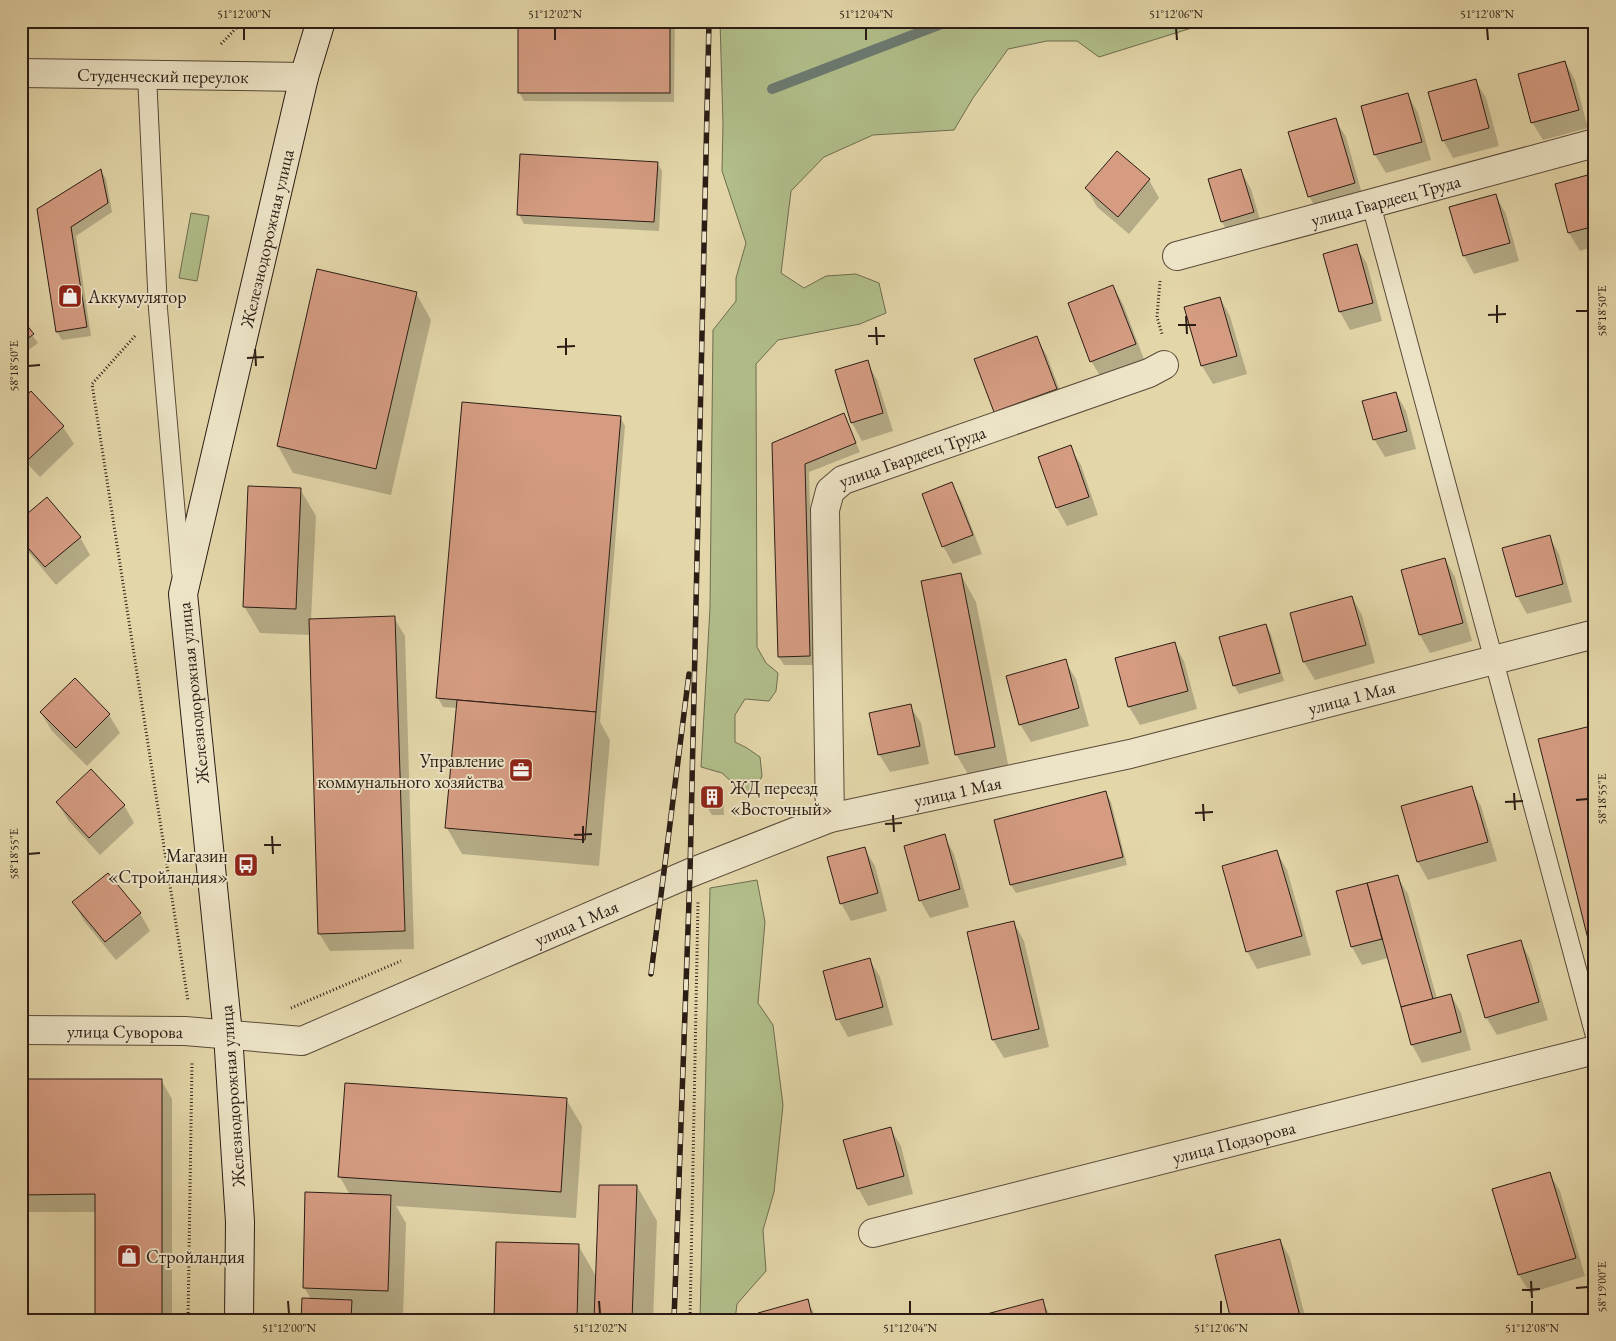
<svg xmlns="http://www.w3.org/2000/svg" width="1616" height="1341" viewBox="0 0 1616 1341" font-family="'EB Garamond',serif">
<style>
.green{fill:#b1be8a;stroke:#6e6d4f}
.shadow{fill:#0003}
.lines{fill:none;stroke-linecap:round;stroke-linejoin:round}
.stream{stroke:#6b7a71;stroke-width:10}
.building{fill:#d59c82;stroke:#2b1c14}
.lane-casing{stroke:#594a39;stroke-width:20}
.street-casing{stroke:#594a39;stroke-width:30}
.secondary-casing{stroke:#2b1c14;stroke-width:30}
.path{stroke:#2b1c14;stroke-width:3;stroke-dasharray:1 2.5;stroke-linecap:butt}
.lane{stroke:#ede4c7;stroke-width:18}
.street{stroke:#ede4c7;stroke-width:28}
.secondary{stroke:#ede4c7;stroke-width:28}
.rail-casing{stroke:#2b1c14;stroke-width:5.5}
.rail{stroke:#ede4c7;stroke-width:4;stroke-dasharray:11;stroke-linecap:butt}
.ticks{fill:none;stroke:#2b1c14;stroke-width:2}
.labels{text-anchor:middle;dominant-baseline:central;stroke-width:4;stroke-linejoin:round;paint-order:stroke}
.street-label{font-size:18px;fill:#2b1c14;stroke:#ede4c7}
.poi-label{font-size:18px;fill:#2b1c14;stroke:#ede4c7;text-anchor:start}
.neatline{fill:none;stroke:#2b1c14;stroke-width:2}
.ticks-label{font-size:12px;text-anchor:middle;fill:#2b1c14}
</style>
<rect width="100%" height="100%" fill="#e3d6a9"/>
<filter id="stains"><feTurbulence type="fractalNoise" baseFrequency=".004" numOctaves="4"/><feColorMatrix values="0 0 0 0 .2 0 0 0 0 .09 0 0 0 0 .02 0 0 0 .5 -.17"/></filter>
<radialGradient id="worn" r=".72"><stop offset=".6" stop-color="#630" stop-opacity="0"/><stop offset="1" stop-color="#630" stop-opacity=".3"/></radialGradient>
<g class="green">
<polygon points="720,21 1214,21 1099,57 1077,41 1047,41 1008,49 973,98 954,130 873,135 824,157 791,191 781,273 804,288 826,276 856,274 879,283 886,313 860,324 778,340 756,364 757,647 766,663 778,673 776,691 769,701 745,699 735,715 735,742 747,748 760,757 762,776 755,791 745,794 722,773 701,767 710,608 713,330 736,301 736,278 746,243 722,171 723,124"/>
<polygon points="191,213 209,216 197,281 179,278"/>
<polygon points="757,880 765,922 758,1003 773,1025 783,1105 774,1192 763,1230 766,1271 737,1304 735,1320 700,1320 710,888"/>
</g>
<g class="shadow">
<polygon points="519,21 675,21 674,102 524,101 519,92"/>
<polygon points="1565,62 1575,80 1588,128 1543,140 1532,122"/>
<polygon points="1475,80 1486,98 1499,146 1453,158 1443,140"/>
<polygon points="1408,95 1418,113 1431,160 1386,173 1375,155"/>
<polygon points="1335,119 1346,137 1364,201 1319,214 1309,196"/>
<polygon points="1117,153 1149,180 1159,198 1129,234 1097,207 1087,189"/>
<polygon points="657,163 662,171 659,231 524,224 519,215"/>
<polygon points="101,171 106,179 112,212 76,236 91,336 62,340 57,332 39,209"/>
<polygon points="1241,171 1251,189 1263,230 1232,240 1222,222 1210,180"/>
<polygon points="1595,174 1595,246 1580,251 1569,233"/>
<polygon points="1496,196 1506,214 1519,261 1474,274 1464,256"/>
<polygon points="1356,246 1367,264 1382,321 1350,330 1340,312"/>
<polygon points="1113,286 1123,304 1145,362 1102,379 1091,361"/>
<polygon points="416,293 431,320 391,495 293,473 278,446"/>
<polygon points="1220,298 1230,316 1247,374 1213,384 1202,366 1186,308"/>
<polygon points="21,320 38,343 21,356"/>
<polygon points="1037,338 1047,356 1066,407 1005,429 995,411"/>
<polygon points="867,362 877,380 893,431 862,441 852,423 837,371"/>
<polygon points="1396,393 1406,411 1416,449 1385,457 1374,439"/>
<polygon points="21,402 63,427 74,444 40,477 21,457"/>
<polygon points="844,415 860,452 809,472 815,665 784,665 779,657 773,443"/>
<polygon points="620,417 625,426 600,722 610,740 599,866 462,854 447,828 457,708 443,707 438,698"/>
<polygon points="1070,447 1081,465 1098,515 1067,526 1057,508"/>
<polygon points="952,484 962,502 982,554 953,564 943,546"/>
<polygon points="300,489 316,516 311,620 394,618 405,636 414,949 330,951 319,933 311,635 260,633 244,606"/>
<polygon points="21,521 80,537 90,555 56,585 21,543"/>
<polygon points="1549,536 1559,554 1572,602 1527,614 1517,596"/>
<polygon points="1445,559 1455,577 1472,641 1430,653 1420,635"/>
<polygon points="961,575 976,602 1010,774 972,781 956,754"/>
<polygon points="1352,597 1362,615 1375,663 1315,680 1304,662 1291,614"/>
<polygon points="21,625 28,638 21,644"/>
<polygon points="1266,625 1271,634 1284,681 1239,694 1234,685"/>
<polygon points="1174,643 1184,661 1197,709 1140,725 1129,707"/>
<polygon points="1065,661 1076,679 1089,726 1031,742 1020,724"/>
<polygon points="910,706 921,723 929,764 890,772 879,754"/>
<polygon points="41,713 109,715 120,733 87,766 52,731"/>
<polygon points="718,788 723,797 724,815 712,815 707,807"/>
<polygon points="1471,788 1481,806 1497,861 1428,880 1418,862"/>
<polygon points="1106,793 1111,802 1127,865 1016,893 1011,885 995,821"/>
<polygon points="57,802 124,805 134,823 100,855 68,820"/>
<polygon points="944,836 954,854 969,907 930,918 920,900"/>
<polygon points="864,848 875,866 887,911 851,921 841,903"/>
<polygon points="1277,852 1287,870 1311,955 1257,969 1247,951"/>
<polygon points="1397,876 1408,894 1437,999 1451,995 1461,1013 1471,1050 1422,1063 1412,1045 1388,958 1362,965 1352,947 1337,892"/>
<polygon points="74,903 140,913 150,931 116,960 84,921"/>
<polygon points="1014,923 1024,941 1049,1047 1004,1058 993,1040"/>
<polygon points="1520,941 1530,959 1548,1020 1497,1035 1486,1017"/>
<polygon points="869,959 880,977 893,1025 848,1037 838,1019"/>
<polygon points="161,1080 172,1099 172,1320 98,1320 96,1316 96,1212 21,1212 21,1081"/>
<polygon points="566,1099 582,1126 576,1218 396,1206 406,1223 403,1317 359,1316 361,1320 302,1320 311,1299 304,1287 350,1195 340,1177"/>
<polygon points="890,1128 901,1146 913,1194 868,1206 858,1188"/>
<polygon points="1549,1173 1560,1191 1585,1276 1530,1293 1519,1275 1494,1190"/>
<polygon points="637,1186 657,1221 653,1320 495,1320 578,1245 597,1278"/>
<polygon points="1280,1240 1290,1258 1306,1320 1232,1320"/>
<polygon points="807,1301 818,1320 761,1320"/>
<polygon points="1042,1301 1053,1320 985,1320"/>
</g>
<g class="lines">
<polyline class="stream" points="772,89 949,21"/>
</g>
<g class="building">
<rect x="518" y="21" width="152" height="72"/>
<polygon points="1565,61 1579,110 1531,123 1518,74"/>
<polygon points="1476,79 1489,128 1442,141 1428,92"/>
<polygon points="1408,93 1422,142 1374,155 1361,106"/>
<polygon points="1336,118 1355,183 1308,197 1288,132"/>
<polygon points="1117,151 1150,179 1118,217 1085,188"/>
<polygon points="520,154 658,162 654,222 517,215"/>
<polygon points="101,169 108,203 71,227 87,327 56,332 37,209"/>
<polygon points="1241,169 1254,212 1221,222 1208,179"/>
<polygon points="1595,173 1595,226 1568,233 1555,184"/>
<polygon points="1496,194 1510,243 1463,256 1449,207"/>
<polygon points="1357,244 1373,303 1339,312 1323,254"/>
<polygon points="317,269 417,292 376,469 277,446"/>
<polygon points="1113,285 1136,344 1090,362 1068,303"/>
<polygon points="1220,297 1237,356 1201,366 1184,307"/>
<polygon points="21,318 34,334 21,343"/>
<polygon points="1037,336 1057,389 994,412 974,359"/>
<polygon points="868,360 883,413 851,423 835,370"/>
<polygon points="31,391 64,426 29,459 21,451 21,400"/>
<polygon points="1396,392 1407,431 1373,440 1362,401"/>
<polygon points="462,402 621,416 596,712 436,698"/>
<polygon points="844,413 856,443 805,464 810,656 778,657 772,443"/>
<polygon points="1071,445 1089,497 1056,508 1038,457"/>
<polygon points="952,482 973,535 942,547 922,494"/>
<polygon points="248,486 301,488 296,609 243,607"/>
<polygon points="47,497 81,537 45,567 21,540 21,519"/>
<polygon points="1550,535 1563,584 1516,597 1502,548"/>
<polygon points="1445,558 1463,623 1419,635 1401,570"/>
<polygon points="961,573 995,747 955,755 921,581"/>
<polygon points="1352,596 1366,645 1303,662 1290,613"/>
<polygon points="395,616 405,931 318,934 309,619"/>
<polygon points="1266,624 1280,673 1233,686 1219,637"/>
<polygon points="1175,642 1188,691 1128,707 1115,658"/>
<polygon points="1066,659 1079,708 1019,725 1006,676"/>
<polygon points="75,678 110,714 76,748 40,712"/>
<polygon points="457,700 596,712 585,840 445,828"/>
<polygon points="911,704 920,746 878,755 869,713"/>
<polygon points="1595,725 1595,967 1538,739"/>
<polygon points="91,769 125,805 89,838 56,802"/>
<polygon points="1472,786 1488,842 1417,862 1401,806"/>
<polygon points="706,787 719,787 719,806 706,807"/>
<polygon points="1106,791 1123,857 1010,885 994,820"/>
<polygon points="945,834 960,889 919,901 904,846"/>
<polygon points="865,847 878,893 840,904 827,857"/>
<polygon points="1277,850 1302,936 1246,952 1222,866"/>
<polygon points="108,873 141,913 105,942 72,902"/>
<polygon points="1398,875 1433,999 1401,1007 1367,883"/>
<polygon points="1367,883 1382,939 1351,947 1336,891"/>
<polygon points="1014,921 1039,1029 992,1040 967,932"/>
<polygon points="1521,940 1539,1002 1485,1018 1467,955"/>
<polygon points="870,958 883,1007 836,1020 823,971"/>
<polygon points="1451,994 1461,1032 1411,1045 1401,1007"/>
<polygon points="21,1079 162,1079 162,1317 95,1317 95,1194 21,1195"/>
<polygon points="345,1083 567,1098 561,1192 338,1177"/>
<polygon points="891,1127 904,1176 857,1189 843,1140"/>
<polygon points="1550,1172 1576,1258 1518,1275 1492,1189"/>
<polygon points="599,1185 637,1185 632,1320 594,1320"/>
<polygon points="305,1192 391,1195 388,1291 303,1288"/>
<polygon points="1280,1239 1301,1320 1231,1320 1215,1255"/>
<polygon points="496,1242 579,1244 577,1320 494,1320"/>
<polygon points="302,1298 352,1300 351,1320 301,1320"/>
<polygon points="808,1299 813,1320 760,1320 758,1313"/>
<polygon points="1043,1299 1048,1320 984,1320 983,1315"/>
</g>
<g class="lines">
<defs>
<g id="lane">
<polyline points="147,75 158,309 181,573"/>
<polyline points="1371,204 1595,1036"/>
</g>
<g id="street">
<path id="s1" d="M21 73 304 77"/>
<path id="s2" d="M1177 256 1595 143"/>
<path id="s3" d="M830 818 825 510 830 491 843 480 1149 373 1164 365"/>
<path id="s4" d="M21 1030 185 1031 302 1041 690 873 830 818 1130 754 1595 634"/>
<path id="s5" d="M873 1233 1595 1050"/>
</g>
<g id="secondary">
<path id="s6" d="M239 1320 240 1222 228 1034 183 594 304 77 321 21"/>
</g>
</defs>
<use href="#lane" class="lane-casing"/>
<use href="#street" class="street-casing"/>
<use href="#secondary" class="secondary-casing"/>
<g class="path">
<polyline points="221,44 243,21"/>
<polyline points="1160,281 1157,317 1162,334"/>
<polyline points="135,336 92,384 188,1001"/>
<polyline points="291,1008 401,961"/>
<polyline points="188,1320 192,1062"/>
<polyline points="690,1320 698,902"/>
</g>
<use href="#lane" class="lane"/>
<use href="#street" class="street"/>
<use href="#secondary" class="secondary"/>
<defs>
<g id="rail">
<polyline points="651,974 689,674"/>
<polyline points="674,1320 690,873 709,21"/>
</g>
</defs>
<use href="#rail" class="rail-casing"/>
<use href="#rail" class="rail"/>
</g>
<path class="ticks" d="M244 28V40M555 28V40M866 28V40M1176 28 1177 40M1487 28 1488 40M1497 305V323M1576 311H1588M1488 315 1506 314M1186 316 1187 334M1178 325H1196M876 327 877 345M868 336H885M566 338V355M557 347 575 346M255 349 256 366M247 358 264 357M28 366 40 365M1514 793 1515 810M1576 800 1588 799M1505 802 1523 801M1203 804 1204 821M1195 813 1213 812M893 815 894 832M885 824 902 823M583 826V843M574 835 592 834M272 836 273 854M264 845H281M28 854 40 853M1531 1281 1532 1298M1576 1288 1588 1287M1522 1290 1540 1289M288 1301 289 1314M599 1301 600 1314M910 1301V1314M1221 1301V1314M1532 1301V1314"/>
<defs>
<symbol id="shop-square" viewBox="-11 -11 22 22"><rect x="-9" y="-9" width="18" height="18" rx="4" fill="#8f2418" stroke="#ede4c7"/><path d="M-5-2.5h2.3a2.7 3.5 0 0 1 5.4 0H5L5.5 6h-11ZM-1.5-2.5h3a1.5 2.3 0 0 0-3 0Z" fill="#fff"/></symbol>
<symbol id="office-square" viewBox="-11 -11 22 22"><rect x="-9" y="-9" width="18" height="18" rx="4" fill="#8f2418" stroke="#ede4c7"/><path d="M-6-3h4V-5.5h4V-3h4V5H-6ZM-1-4.5V-3h2v-1.5ZM-6 0V1H6V0Z" fill="#fff"/></symbol>
<symbol id="building-square" viewBox="-11 -11 22 22"><rect x="-9" y="-9" width="18" height="18" rx="4" fill="#8f2418" stroke="#ede4c7"/><path d="M-4-6H4V6H1V3H-1V6H-4ZM-2.5-4.3h1.7v1.8h-1.7ZM.8-4.3h1.7v1.8H.8ZM-2.5-1h1.7V.8h-1.7ZM.8-1h1.7V.8H.8Z" fill="#fff"/></symbol>
<symbol id="bus-square" viewBox="-11 -11 22 22"><rect x="-9" y="-9" width="18" height="18" rx="4" fill="#8f2418" stroke="#ede4c7"/><path d="M-5-6H5V4H4V6H2V4H-2V6H-4V4H-5ZM-3.5-4V0h7V-4ZM-3.5 1.2v1.5H-2V1.2ZM2 1.2v1.5H3.5V1.2Z" fill="#fff"/></symbol>
</defs>
<g fill-rule="evenodd">
<use href="#shop-square" x="56" y="282" width="28" height="28"/>
<use href="#office-square" x="507" y="756" width="28" height="28"/>
<use href="#building-square" x="698" y="783" width="28" height="28"/>
<use href="#bus-square" x="232" y="851" width="28" height="28"/>
<use href="#shop-square" x="115" y="1242" width="28" height="28"/>
</g>
<g class="labels">
<g class="street-label">
<text stroke="none"><textPath href="#s1" startOffset="142">Студенческий переулок</textPath></text>
<text stroke="none"><textPath href="#s2" startOffset="216">улица Гвардеец Труда</textPath></text>
<text stroke="none"><textPath href="#s6" startOffset="1094">Железнодорожная улица</textPath></text>
<text stroke="none"><textPath href="#s3" startOffset="418">улица Гвардеец Труда</textPath></text>
<text transform="translate(193 693) rotate(-96)">Железнодорожная улица</text>
<text stroke="none"><textPath href="#s4" startOffset="1390">улица 1 Мая</textPath></text>
<text stroke="none"><textPath href="#s4" startOffset="985">улица 1 Мая</textPath></text>
<text stroke="none"><textPath href="#s4" startOffset="580">улица 1 Мая</textPath></text>
<text stroke="none"><textPath href="#s4" startOffset="104">улица Суворова</textPath></text>
<text transform="translate(232 1096) rotate(-94)">Железнодорожная улица</text>
<text stroke="none"><textPath href="#s5" startOffset="372">улица Подзорова</textPath></text>
</g>
<g class="poi-label">
<text x="88" y="296">Аккумулятор</text>
<text x="504" y="760" text-anchor="end">Управление<tspan x="504" dy="21">коммунального хозяйства</tspan></text>
<text x="730" y="787">ЖД переезд<tspan x="730" dy="21">«Восточный»</tspan></text>
<text x="228" y="855" text-anchor="end">Магазин<tspan x="228" dy="21">«Стройландия»</tspan></text>
<text x="146" y="1256">Стройландия</text>
</g>
</g>
<rect width="1616" height="1341" fill="none" stroke="#e3d6a9" stroke-width="55"/>
<rect x="28" y="28" width="1560" height="1286" class="neatline"/>
<g class="ticks-label">
<text x="244" y="18">51°12'00"N</text>
<text x="555" y="18">51°12'02"N</text>
<text x="866" y="18">51°12'04"N</text>
<text x="1176" y="18">51°12'06"N</text>
<text x="1487" y="18">51°12'08"N</text>
<text transform="translate(1602 311) rotate(-90)" y="4">58°18'50"E</text>
<text transform="translate(14 366) rotate(-90)" y="4">58°18'50"E</text>
<text transform="translate(1602 799) rotate(-90)" y="4">58°18'55"E</text>
<text transform="translate(14 854) rotate(-90)" y="4">58°18'55"E</text>
<text transform="translate(1602 1287) rotate(-90)" y="4">58°19'00"E</text>
<text x="289" y="1332">51°12'00"N</text>
<text x="600" y="1332">51°12'02"N</text>
<text x="910" y="1332">51°12'04"N</text>
<text x="1221" y="1332">51°12'06"N</text>
<text x="1532" y="1332">51°12'08"N</text>
</g>
<rect width="100%" height="100%" filter="url(#stains)"/>
<rect width="100%" height="100%" fill="url(#worn)"/>
</svg>
